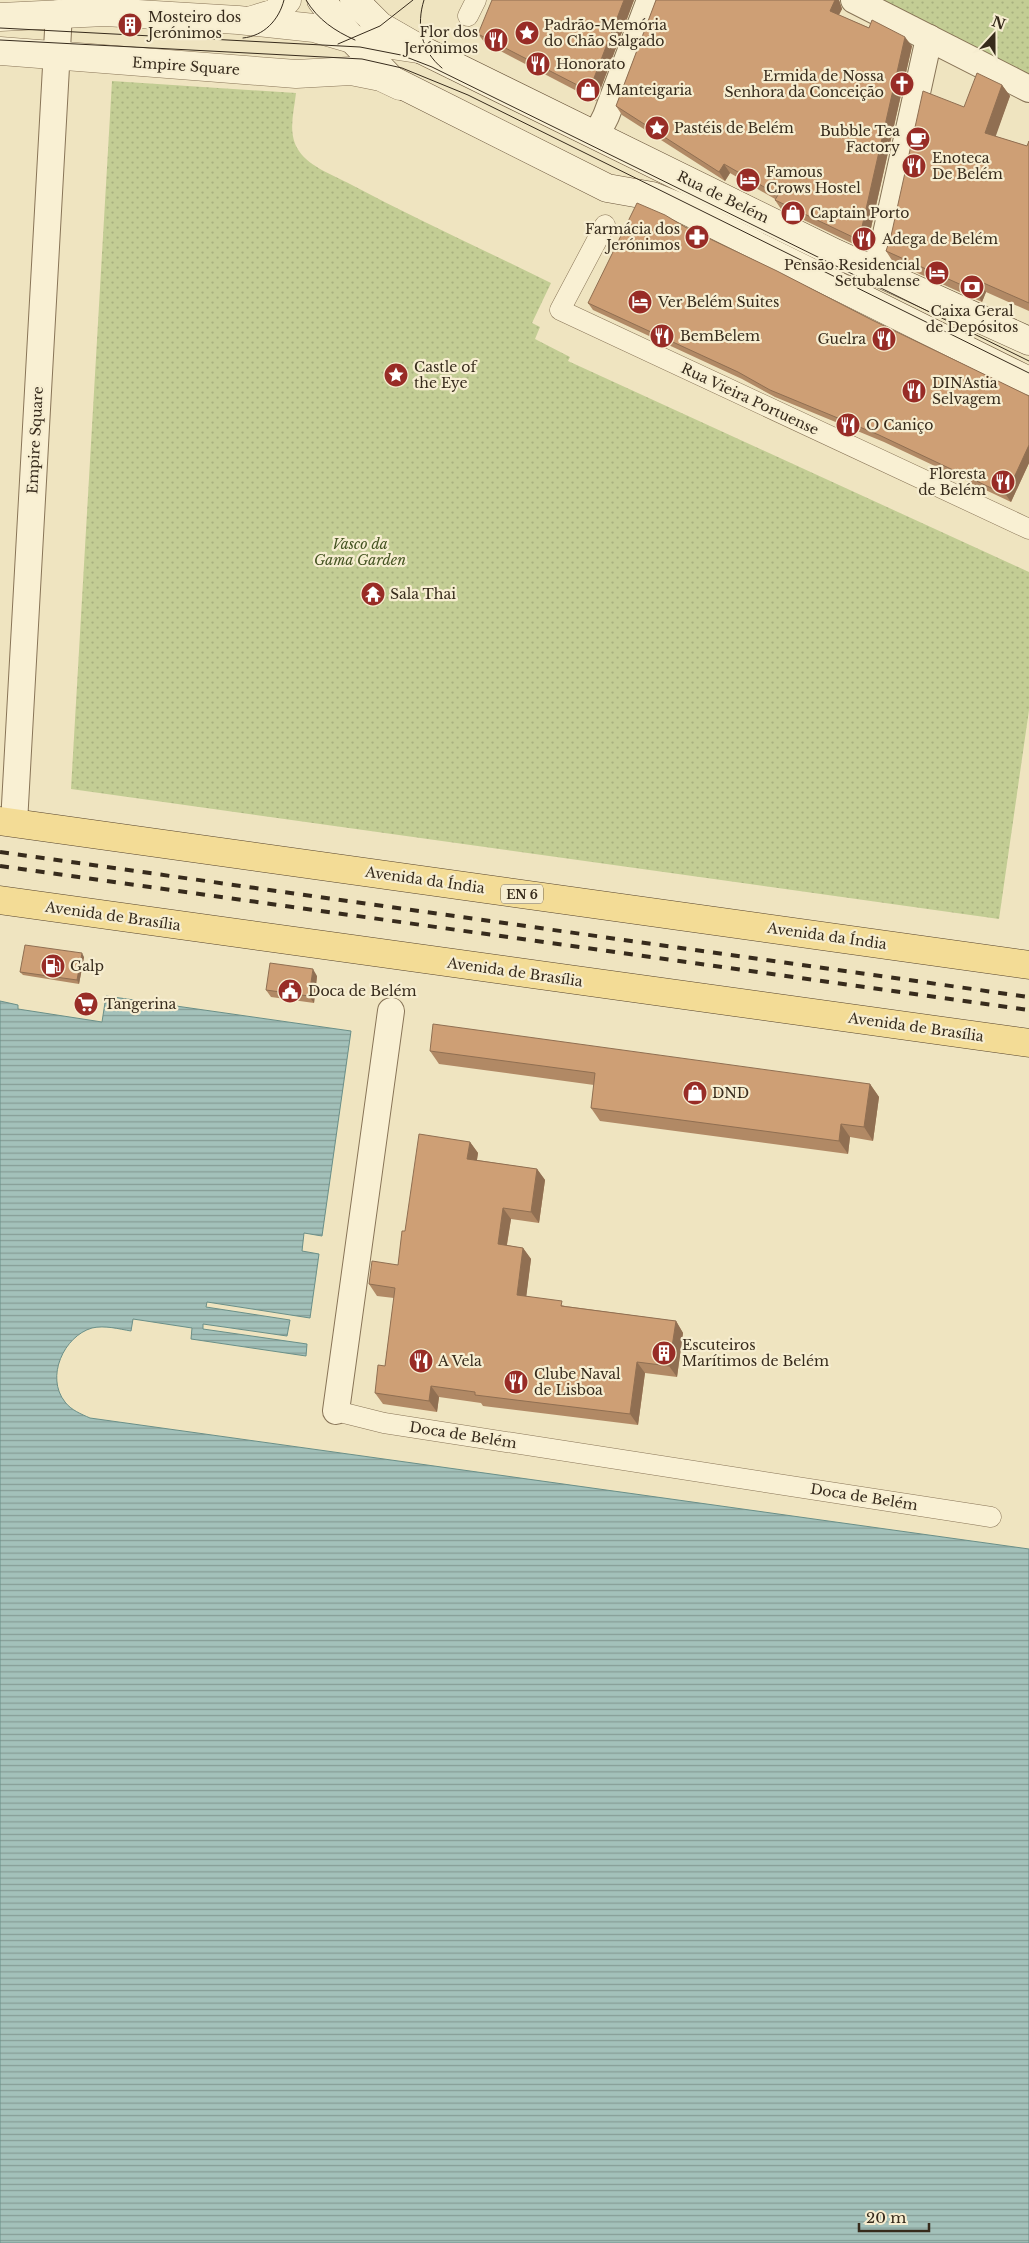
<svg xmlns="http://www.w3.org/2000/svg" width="1029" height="2243" viewBox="0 0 1029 2243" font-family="'Libre Baskerville',serif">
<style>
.green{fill:url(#green-dots)}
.water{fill:url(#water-rules);stroke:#6a8f88}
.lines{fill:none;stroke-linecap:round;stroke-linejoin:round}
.pedestrian-casing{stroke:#887457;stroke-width:21}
.minor-casing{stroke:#887457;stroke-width:28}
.tertiary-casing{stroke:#887457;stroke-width:29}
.secondary-casing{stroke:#6a553b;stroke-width:29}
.primary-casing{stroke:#55422c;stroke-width:29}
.pedestrian{stroke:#f9f0d3;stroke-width:20}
.minor{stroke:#f9f0d3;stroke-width:26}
.tertiary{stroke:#f9f0d3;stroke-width:28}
.secondary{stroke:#f9f0d3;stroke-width:28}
.primary{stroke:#f3dc96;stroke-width:28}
.tram{stroke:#372b1c;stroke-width:1}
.rail{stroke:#372b1c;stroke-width:4;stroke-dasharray:9 9;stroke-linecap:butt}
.wall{fill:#b18965}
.shaded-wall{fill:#906f52}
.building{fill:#ce9f75;stroke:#906f52}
.labels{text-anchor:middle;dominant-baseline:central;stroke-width:4.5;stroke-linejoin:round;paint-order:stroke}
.shield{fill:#f6edd0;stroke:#706552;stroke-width:1}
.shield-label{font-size:12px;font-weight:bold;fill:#372b1c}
.poi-label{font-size:14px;fill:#372b1c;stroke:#f6edd0;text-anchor:start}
.street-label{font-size:14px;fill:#372b1c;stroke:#f6edd0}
.park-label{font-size:14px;font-style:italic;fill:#455422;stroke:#f6edd0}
</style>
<defs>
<pattern id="green-dots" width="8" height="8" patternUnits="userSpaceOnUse" patternTransform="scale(1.25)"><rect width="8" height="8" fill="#c3cd94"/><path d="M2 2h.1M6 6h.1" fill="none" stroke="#a8b07f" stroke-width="1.8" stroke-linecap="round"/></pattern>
<pattern id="water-rules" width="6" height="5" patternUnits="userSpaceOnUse" patternTransform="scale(1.25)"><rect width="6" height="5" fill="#a3c1ba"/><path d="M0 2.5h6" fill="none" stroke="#869d96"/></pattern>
</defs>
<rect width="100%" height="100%" fill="#efe4c0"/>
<g class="green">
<polygon points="862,0 1029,0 1029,83"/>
<path d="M112 81 296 93C294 112 287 134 299 151 310 167 333 175 350 184 416 219 484 250 551 283L532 323 540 327 535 339 570 357 568 361 1029 572V710L999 919 71 789Z"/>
</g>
<path class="water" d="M106 996 351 1031 322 1236 304 1233 302 1251 319 1254 310 1318 207 1302 206 1307 290 1320 287 1336 203 1324V1329L307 1344 306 1356 191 1339 192 1328 133 1319 131 1331C119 1329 105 1325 92 1328 64 1336 45 1377 65 1402 71 1410 81 1414 90 1418L1029 1549V2243H0V1001L18 1005V1009L102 1022Z"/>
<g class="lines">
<defs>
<g id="pedestrian">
<polyline points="468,16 476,0"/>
<polyline points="605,225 560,310 1029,529"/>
<polyline points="336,1411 384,1423 991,1517"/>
</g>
<g id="minor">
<polyline points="854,0 1029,89"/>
<polyline points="597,134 606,116 650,0"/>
<polyline points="874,272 884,243 929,38"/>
<polyline points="14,823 59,13"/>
<polyline points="336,1411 391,1011"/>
</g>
<g id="tertiary">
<polyline points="0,17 105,12 238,20 314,28 352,39 418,49"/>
<polyline points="252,20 275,13 287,0"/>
<polyline points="0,51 296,74 351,71 381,77 400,86"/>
</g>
<g id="secondary">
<polyline points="321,0 352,39 392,80 607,188 652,196 679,207 1029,381"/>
<polyline points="354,0 380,26 420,49 835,253 1029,341"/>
</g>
<g id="primary">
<polyline points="0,821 1029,965"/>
<polyline points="0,900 1029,1043"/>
</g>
</defs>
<use href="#pedestrian" class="pedestrian-casing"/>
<use href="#minor" class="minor-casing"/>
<use href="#tertiary" class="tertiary-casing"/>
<use href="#secondary" class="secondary-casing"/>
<use href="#primary" class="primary-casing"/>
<use href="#pedestrian" class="pedestrian"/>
<use href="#minor" class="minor"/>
<use href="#tertiary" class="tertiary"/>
<use href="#secondary" class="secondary"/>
<use href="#primary" class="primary"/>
<g class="tram">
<path d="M306 0C318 20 335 31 355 40"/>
<path d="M424 0C416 25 421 51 442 68"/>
<polyline points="0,28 360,47 401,55 432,67 1029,361"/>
<path d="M243 38C264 36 279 20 284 0"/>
<polyline points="0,40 362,59 402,68 468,95 1029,373"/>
<polyline points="338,44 380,26 413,0"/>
</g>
<g class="rail">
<polyline points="0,852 1029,997"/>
<polyline points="0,866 1029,1010"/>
</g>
</g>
<g class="wall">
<polygon points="634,0 596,101 485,43 478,34"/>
<polygon points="656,0 839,0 842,9 839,15 912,46 866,250 781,209 775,200 775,199 730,173 725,181 622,115 616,106"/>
<polygon points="1002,85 1010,96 995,136 1027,146 1029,141 1029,311 986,292 982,302 893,262 886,251"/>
<polygon points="685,227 872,320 1029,396 1029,463 1011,502 884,442 775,397 742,379 593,310 588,303"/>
<polygon points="84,957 79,984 23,975 20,972"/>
<polygon points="317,976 314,1003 271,997 266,990"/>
<polygon points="430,1051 870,1084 879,1097 873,1141 850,1137 848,1154 600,1121 591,1108 594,1085 439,1064"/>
<polygon points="470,1142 478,1153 477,1160 537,1169 545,1180 539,1223 511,1219 507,1245 523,1248 531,1259 526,1296 565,1306 676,1321 683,1333 677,1377 645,1373 638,1425 483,1406 481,1403 439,1397 437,1412 383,1404 375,1393 385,1366 394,1298 377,1296 369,1284 398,1265"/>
</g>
<g class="shaded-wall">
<polygon points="624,0 634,0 596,101 589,91"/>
<polygon points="835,0 839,0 842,9 836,20 830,11"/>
<polygon points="905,37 912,46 866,250 859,240"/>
<polygon points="1002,85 1010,96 993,144 985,133"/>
<polygon points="724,164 730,173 725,181 719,172"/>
<polygon points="979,281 986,292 982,302 975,291"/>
<polygon points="1029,445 1029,463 1011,502 1006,495"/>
<polygon points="82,953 84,957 79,984 77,980"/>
<polygon points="313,969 317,976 314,1003 309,996"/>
<polygon points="870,1084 879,1097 873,1141 864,1127"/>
<polygon points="841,1124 850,1137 848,1154 839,1141"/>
<polygon points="470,1142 478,1153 475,1171 467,1159"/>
<polygon points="537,1169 545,1180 539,1223 531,1212"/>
<polygon points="503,1208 511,1219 505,1255 498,1244"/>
<polygon points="523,1248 531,1259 525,1307 517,1295"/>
<polygon points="676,1321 683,1333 677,1377 669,1366"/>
<polygon points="637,1362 645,1373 638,1425 630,1414"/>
<polygon points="431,1386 439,1397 437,1412 429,1401"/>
</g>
<g class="building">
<polygon points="492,0 624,0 589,91 478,34"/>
<polygon points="656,0 835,0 830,11 869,28 872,20 905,37 859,240 775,200 778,195 724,164 719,172 616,106"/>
<polygon points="977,73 1002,85 985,133 1027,146 1029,141 1029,303 979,281 975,291 886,251 891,236 923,91 964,107"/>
<polygon points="637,203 665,215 685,227 777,271 872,320 1029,396 1029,445 1006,495 879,435 770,390 738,372 588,303"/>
<polygon points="25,945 82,953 77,980 20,972"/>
<polygon points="270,963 313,969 309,996 266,990"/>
<polygon points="433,1024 870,1084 864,1127 841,1124 839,1141 591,1108 595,1073 430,1051"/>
<polygon points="419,1134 470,1142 467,1159 537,1169 531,1212 503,1208 498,1244 523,1248 517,1295 562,1301 561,1306 676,1321 669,1366 637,1362 630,1414 475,1395 475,1392 431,1386 429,1401 375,1393 378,1365 385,1366 395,1288 369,1284 372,1261 398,1265 402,1231 405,1231"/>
</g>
<defs>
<symbol id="building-disc" viewBox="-11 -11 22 22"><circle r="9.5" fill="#982c26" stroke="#f6edd0"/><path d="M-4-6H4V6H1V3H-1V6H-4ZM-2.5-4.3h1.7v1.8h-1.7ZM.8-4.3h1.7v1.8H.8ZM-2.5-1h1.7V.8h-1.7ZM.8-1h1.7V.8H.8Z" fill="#fff"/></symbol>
<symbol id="sight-disc" viewBox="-11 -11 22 22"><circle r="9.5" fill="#982c26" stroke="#f6edd0"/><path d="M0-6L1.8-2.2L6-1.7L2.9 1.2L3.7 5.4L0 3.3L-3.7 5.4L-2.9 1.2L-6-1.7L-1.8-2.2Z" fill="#fff"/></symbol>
<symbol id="restaurant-disc" viewBox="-11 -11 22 22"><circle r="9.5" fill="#982c26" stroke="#f6edd0"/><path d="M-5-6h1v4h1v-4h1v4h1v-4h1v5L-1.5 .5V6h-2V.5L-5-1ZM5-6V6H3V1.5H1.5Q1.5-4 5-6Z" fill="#fff"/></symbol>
<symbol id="church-disc" viewBox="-11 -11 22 22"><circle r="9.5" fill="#982c26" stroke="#f6edd0"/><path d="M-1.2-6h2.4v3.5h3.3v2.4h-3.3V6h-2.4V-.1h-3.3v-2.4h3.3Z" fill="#fff"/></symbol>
<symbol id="shop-disc" viewBox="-11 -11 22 22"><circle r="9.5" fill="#982c26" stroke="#f6edd0"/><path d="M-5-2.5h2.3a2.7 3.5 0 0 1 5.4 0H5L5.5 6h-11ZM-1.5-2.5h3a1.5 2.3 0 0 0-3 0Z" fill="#fff"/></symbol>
<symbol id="cafe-disc" viewBox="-11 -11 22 22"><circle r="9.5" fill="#982c26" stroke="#f6edd0"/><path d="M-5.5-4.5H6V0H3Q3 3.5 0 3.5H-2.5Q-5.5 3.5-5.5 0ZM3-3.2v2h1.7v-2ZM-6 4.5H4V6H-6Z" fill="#fff"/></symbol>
<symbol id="hotel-disc" viewBox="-11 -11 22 22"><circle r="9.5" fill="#982c26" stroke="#f6edd0"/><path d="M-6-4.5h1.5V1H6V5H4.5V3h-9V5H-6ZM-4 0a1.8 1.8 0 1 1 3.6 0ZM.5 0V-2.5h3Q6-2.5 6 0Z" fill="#fff"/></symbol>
<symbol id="pharmacy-disc" viewBox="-11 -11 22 22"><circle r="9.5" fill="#982c26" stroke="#f6edd0"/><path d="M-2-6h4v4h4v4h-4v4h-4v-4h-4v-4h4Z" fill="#fff"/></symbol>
<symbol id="bank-disc" viewBox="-11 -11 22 22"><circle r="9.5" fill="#982c26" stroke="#f6edd0"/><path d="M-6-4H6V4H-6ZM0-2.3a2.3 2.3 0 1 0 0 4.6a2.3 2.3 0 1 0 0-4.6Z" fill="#fff"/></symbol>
<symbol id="temple-disc" viewBox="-11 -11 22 22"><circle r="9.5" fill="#982c26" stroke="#f6edd0"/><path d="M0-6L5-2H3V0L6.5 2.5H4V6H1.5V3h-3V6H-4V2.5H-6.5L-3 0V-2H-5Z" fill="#fff"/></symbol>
<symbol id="fuel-disc" viewBox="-11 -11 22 22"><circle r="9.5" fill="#982c26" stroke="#f6edd0"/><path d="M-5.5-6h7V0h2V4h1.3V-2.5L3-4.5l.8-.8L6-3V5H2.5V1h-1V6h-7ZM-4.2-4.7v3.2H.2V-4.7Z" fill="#fff"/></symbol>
<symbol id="civic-disc" viewBox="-11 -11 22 22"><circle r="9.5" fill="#982c26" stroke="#f6edd0"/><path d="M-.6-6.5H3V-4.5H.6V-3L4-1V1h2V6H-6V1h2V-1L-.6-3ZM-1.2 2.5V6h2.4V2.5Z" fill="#fff"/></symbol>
<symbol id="supermarket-disc" viewBox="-11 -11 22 22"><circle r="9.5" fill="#982c26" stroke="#f6edd0"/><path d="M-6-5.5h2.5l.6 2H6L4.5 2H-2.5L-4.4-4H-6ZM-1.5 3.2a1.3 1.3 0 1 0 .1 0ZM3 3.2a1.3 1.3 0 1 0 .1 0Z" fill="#fff"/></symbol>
</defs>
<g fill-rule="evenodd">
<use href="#building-disc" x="116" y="11" width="28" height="28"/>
<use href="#sight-disc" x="513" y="19" width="28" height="28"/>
<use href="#restaurant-disc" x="482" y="26" width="28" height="28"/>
<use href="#restaurant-disc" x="524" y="50" width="28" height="28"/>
<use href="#church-disc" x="888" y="70" width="28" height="28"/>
<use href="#shop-disc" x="574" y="76" width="28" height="28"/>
<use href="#sight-disc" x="643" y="114" width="28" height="28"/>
<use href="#cafe-disc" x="904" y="125" width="28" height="28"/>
<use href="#restaurant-disc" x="900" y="152" width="28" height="28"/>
<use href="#hotel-disc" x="734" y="166" width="28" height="28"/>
<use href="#shop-disc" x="779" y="199" width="28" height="28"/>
<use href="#pharmacy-disc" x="683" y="223" width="28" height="28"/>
<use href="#restaurant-disc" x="850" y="225" width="28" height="28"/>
<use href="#hotel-disc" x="923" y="259" width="28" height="28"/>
<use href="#bank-disc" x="958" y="273" width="28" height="28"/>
<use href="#hotel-disc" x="626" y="288" width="28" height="28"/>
<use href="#restaurant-disc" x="648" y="322" width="28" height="28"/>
<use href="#restaurant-disc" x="870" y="325" width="28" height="28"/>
<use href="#sight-disc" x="382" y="361" width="28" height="28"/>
<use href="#restaurant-disc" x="900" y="377" width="28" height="28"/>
<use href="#restaurant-disc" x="834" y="411" width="28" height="28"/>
<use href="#restaurant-disc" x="989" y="468" width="28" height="28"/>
<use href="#temple-disc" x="359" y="580" width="28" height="28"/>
<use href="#fuel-disc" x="39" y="952" width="28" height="28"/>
<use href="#civic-disc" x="276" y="977" width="28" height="28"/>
<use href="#supermarket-disc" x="72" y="990" width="28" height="28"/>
<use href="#shop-disc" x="681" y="1079" width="28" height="28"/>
<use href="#building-disc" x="650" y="1339" width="28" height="28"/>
<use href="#restaurant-disc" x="407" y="1347" width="28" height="28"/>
<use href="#restaurant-disc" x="502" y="1368" width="28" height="28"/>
</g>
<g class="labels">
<rect class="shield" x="501" y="884.5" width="42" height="19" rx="4"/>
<g class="shield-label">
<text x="522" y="894">EN 6</text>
</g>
<g class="poi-label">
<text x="148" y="17">Mosteiro dos<tspan x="148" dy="16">Jerónimos</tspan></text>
<text x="544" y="25">Padrão-Memória<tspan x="544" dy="16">do Chão Salgado</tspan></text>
<text x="478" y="32" text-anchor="end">Flor dos<tspan x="478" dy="16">Jerónimos</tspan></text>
<text x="556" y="64">Honorato</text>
<text x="884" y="76" text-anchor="end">Ermida de Nossa<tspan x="884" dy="16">Senhora da Conceição</tspan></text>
<text x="606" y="90">Manteigaria</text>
<text x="674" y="128">Pastéis de Belém</text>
<text x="900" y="131" text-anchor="end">Bubble Tea<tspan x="900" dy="16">Factory</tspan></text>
<text x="932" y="158">Enoteca<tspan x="932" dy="16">De Belém</tspan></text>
<text x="766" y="172">Famous<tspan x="766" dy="16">Crows Hostel</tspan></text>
<text x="810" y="213">Captain Porto</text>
<text x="680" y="229" text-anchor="end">Farmácia dos<tspan x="680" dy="16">Jerónimos</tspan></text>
<text x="882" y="239">Adega de Belém</text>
<text x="920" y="265" text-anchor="end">Pensão Residencial<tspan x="920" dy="16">Setubalense</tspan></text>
<text x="658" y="302">Ver Belém Suites</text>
<text x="972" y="311" text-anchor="middle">Caixa Geral<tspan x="972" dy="16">de Depósitos</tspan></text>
<text x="680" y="336">BemBelem</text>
<text x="866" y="339" text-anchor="end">Guelra</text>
<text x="414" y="367">Castle of<tspan x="414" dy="16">the Eye</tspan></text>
<text x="932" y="383">DINAstia<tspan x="932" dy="16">Selvagem</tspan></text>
<text x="866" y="425">O Caniço</text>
<text x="986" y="474" text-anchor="end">Floresta<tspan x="986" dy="16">de Belém</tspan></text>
<text x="390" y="594">Sala Thai</text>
<text x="70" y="966">Galp</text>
<text x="308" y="991">Doca de Belém</text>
<text x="104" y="1004">Tangerina</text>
<text x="712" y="1093">DND</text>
<text x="682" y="1345">Escuteiros<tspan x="682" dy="16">Marítimos de Belém</tspan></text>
<text x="438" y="1361">A Vela</text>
<text x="534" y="1374">Clube Naval<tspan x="534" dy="16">de Lisboa</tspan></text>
</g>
<g class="street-label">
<text transform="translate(186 66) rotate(4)">Empire Square</text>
<text transform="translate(723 197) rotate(26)">Rua de Belém</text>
<text transform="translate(750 399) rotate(25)">Rua Vieira Portuense</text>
<text transform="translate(35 440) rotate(-87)">Empire Square</text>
<text transform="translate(425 880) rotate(8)">Avenida da Índia</text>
<text transform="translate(113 916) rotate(8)">Avenida de Brasília</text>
<text transform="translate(827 936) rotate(8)">Avenida da Índia</text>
<text transform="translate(515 972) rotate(8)">Avenida de Brasília</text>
<text transform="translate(916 1027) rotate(8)">Avenida de Brasília</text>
<text transform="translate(463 1435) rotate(9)">Doca de Belém</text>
<text transform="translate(864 1497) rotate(9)">Doca de Belém</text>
</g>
<g class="park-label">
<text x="360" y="544">Vasco da<tspan x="360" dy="16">Gama Garden</tspan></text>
</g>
</g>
<g transform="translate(994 35) rotate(21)" stroke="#f6edd0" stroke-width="4" paint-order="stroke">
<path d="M0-4L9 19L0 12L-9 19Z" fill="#372b1c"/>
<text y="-8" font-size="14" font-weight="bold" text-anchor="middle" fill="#372b1c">N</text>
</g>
<path d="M859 2223v8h70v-8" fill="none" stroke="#372b1c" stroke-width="2.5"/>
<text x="866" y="2223" font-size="15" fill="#372b1c" stroke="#f6edd0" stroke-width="4" paint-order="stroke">20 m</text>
</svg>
